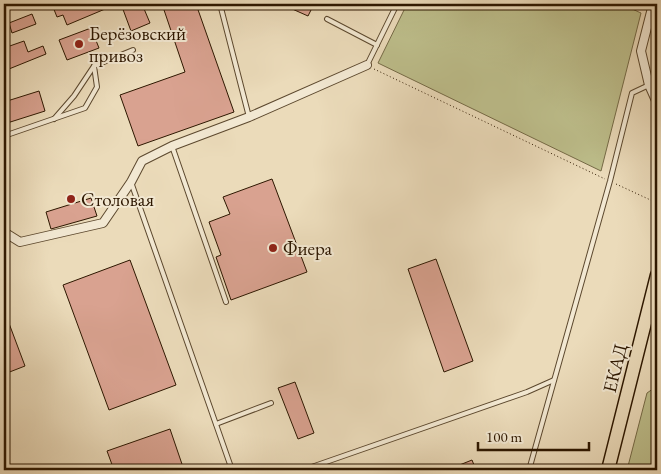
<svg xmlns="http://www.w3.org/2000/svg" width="661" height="474" viewBox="0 0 661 474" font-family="'EB Garamond',serif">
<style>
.green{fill:#bdbe8b;stroke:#756a46}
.building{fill:#d9a290;stroke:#2d1700}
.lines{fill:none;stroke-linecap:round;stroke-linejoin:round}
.service-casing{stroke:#5c482e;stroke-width:6}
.minor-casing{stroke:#5c482e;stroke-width:10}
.trunk-casing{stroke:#2d1700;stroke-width:15}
.path{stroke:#2d1700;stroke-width:1;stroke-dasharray:1 2.5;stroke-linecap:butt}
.service{stroke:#f2e8d2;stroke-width:4}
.minor{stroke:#f2e8d2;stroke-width:8}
.trunk{stroke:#ebdbba;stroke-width:12}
.poi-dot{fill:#8f2418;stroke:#f2e8d2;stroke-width:2}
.labels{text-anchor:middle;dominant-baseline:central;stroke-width:4;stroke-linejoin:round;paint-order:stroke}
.poi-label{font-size:19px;fill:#2d1700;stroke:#f2e8d2;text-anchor:start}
.street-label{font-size:19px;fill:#2d1700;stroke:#f2e8d2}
</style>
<rect width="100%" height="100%" fill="#ebdbba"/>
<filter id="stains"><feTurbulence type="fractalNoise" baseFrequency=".004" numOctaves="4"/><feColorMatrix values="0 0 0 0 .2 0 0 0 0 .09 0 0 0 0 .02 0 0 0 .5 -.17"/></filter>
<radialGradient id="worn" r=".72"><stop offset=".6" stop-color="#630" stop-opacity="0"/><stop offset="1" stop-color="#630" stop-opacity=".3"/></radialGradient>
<g class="green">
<polygon points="407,4 621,4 641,13 601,171 378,63"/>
<polygon points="657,386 657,470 627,470 647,393"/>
</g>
<g class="building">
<polygon points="61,4 117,4 67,25 63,15 57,17 53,7"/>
<polygon points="121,4 142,4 150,23 131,31"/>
<polygon points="162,4 196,4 234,112 138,146 120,95 185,72"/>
<polygon points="281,4 314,4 308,16"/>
<polygon points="32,14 36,24 12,33 9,23"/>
<polygon points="91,28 99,48 67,60 59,40"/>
<polygon points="24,41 28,52 43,46 46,54 4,71 4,48"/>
<polygon points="39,91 45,111 4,124 4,102"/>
<polygon points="272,179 307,272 231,300 216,257 221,255 209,222 230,214 223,197"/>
<polygon points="91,198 97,216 51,229 46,212"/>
<polygon points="436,259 473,361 444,372 408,269"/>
<polygon points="130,260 176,385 109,410 63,285"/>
<polygon points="4,310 25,366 7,373 4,365"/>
<polygon points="295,382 314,433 298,439 278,388"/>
<polygon points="170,429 184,470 114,470 107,451"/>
<polygon points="472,460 476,470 447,470"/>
</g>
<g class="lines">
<defs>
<g id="service">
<polyline points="220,4 249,117"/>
<polyline points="327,19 377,45"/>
<polyline points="367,65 397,4"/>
<polyline points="54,119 74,96 94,66 133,50"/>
<polyline points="4,136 85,108 97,87 94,66"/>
<polyline points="172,146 226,302"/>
<polyline points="131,182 232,470"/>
<polyline points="216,424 271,403"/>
<polyline points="303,470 527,392 554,380"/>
<polyline points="529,470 610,181 632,93 649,85"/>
</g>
<g id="minor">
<polyline points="653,4 641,51 649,85 657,103"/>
<polyline points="4,232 20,242 103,223 131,182 142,161 172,146 249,117 367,65"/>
</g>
<polyline id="trunk" points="608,470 657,275"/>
</defs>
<use href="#service" class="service-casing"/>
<use href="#minor" class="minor-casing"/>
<use href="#trunk" class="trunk-casing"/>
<g class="path">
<polyline points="374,69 605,179"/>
<polyline points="616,184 657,203"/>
</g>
<use href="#service" class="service"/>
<use href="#minor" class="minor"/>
<use href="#trunk" class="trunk"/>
</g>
<g class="poi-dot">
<circle cx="79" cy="44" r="5"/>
<circle cx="71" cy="199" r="5"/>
<circle cx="273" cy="248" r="5"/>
</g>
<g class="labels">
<g class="poi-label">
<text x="89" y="33">Берёзовский<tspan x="89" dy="22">привоз</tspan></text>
<text x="81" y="199">Столовая</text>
<text x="283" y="248">Фиера</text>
</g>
<g class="street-label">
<text transform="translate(615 368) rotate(-76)">ЕКАД</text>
</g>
</g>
<rect width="661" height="474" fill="none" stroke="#ebdbba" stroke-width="20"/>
<rect x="5" y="5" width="651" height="464" fill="none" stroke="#2d1700" stroke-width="2.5"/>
<rect x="10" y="10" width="641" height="454" fill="none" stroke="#2d1700"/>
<path d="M478 442v8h111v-8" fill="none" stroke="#2d1700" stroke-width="2.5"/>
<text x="486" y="442" font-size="15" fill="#2d1700" stroke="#f2e8d2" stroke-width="4" paint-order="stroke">100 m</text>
<rect width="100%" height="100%" filter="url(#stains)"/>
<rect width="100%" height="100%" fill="url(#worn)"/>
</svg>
